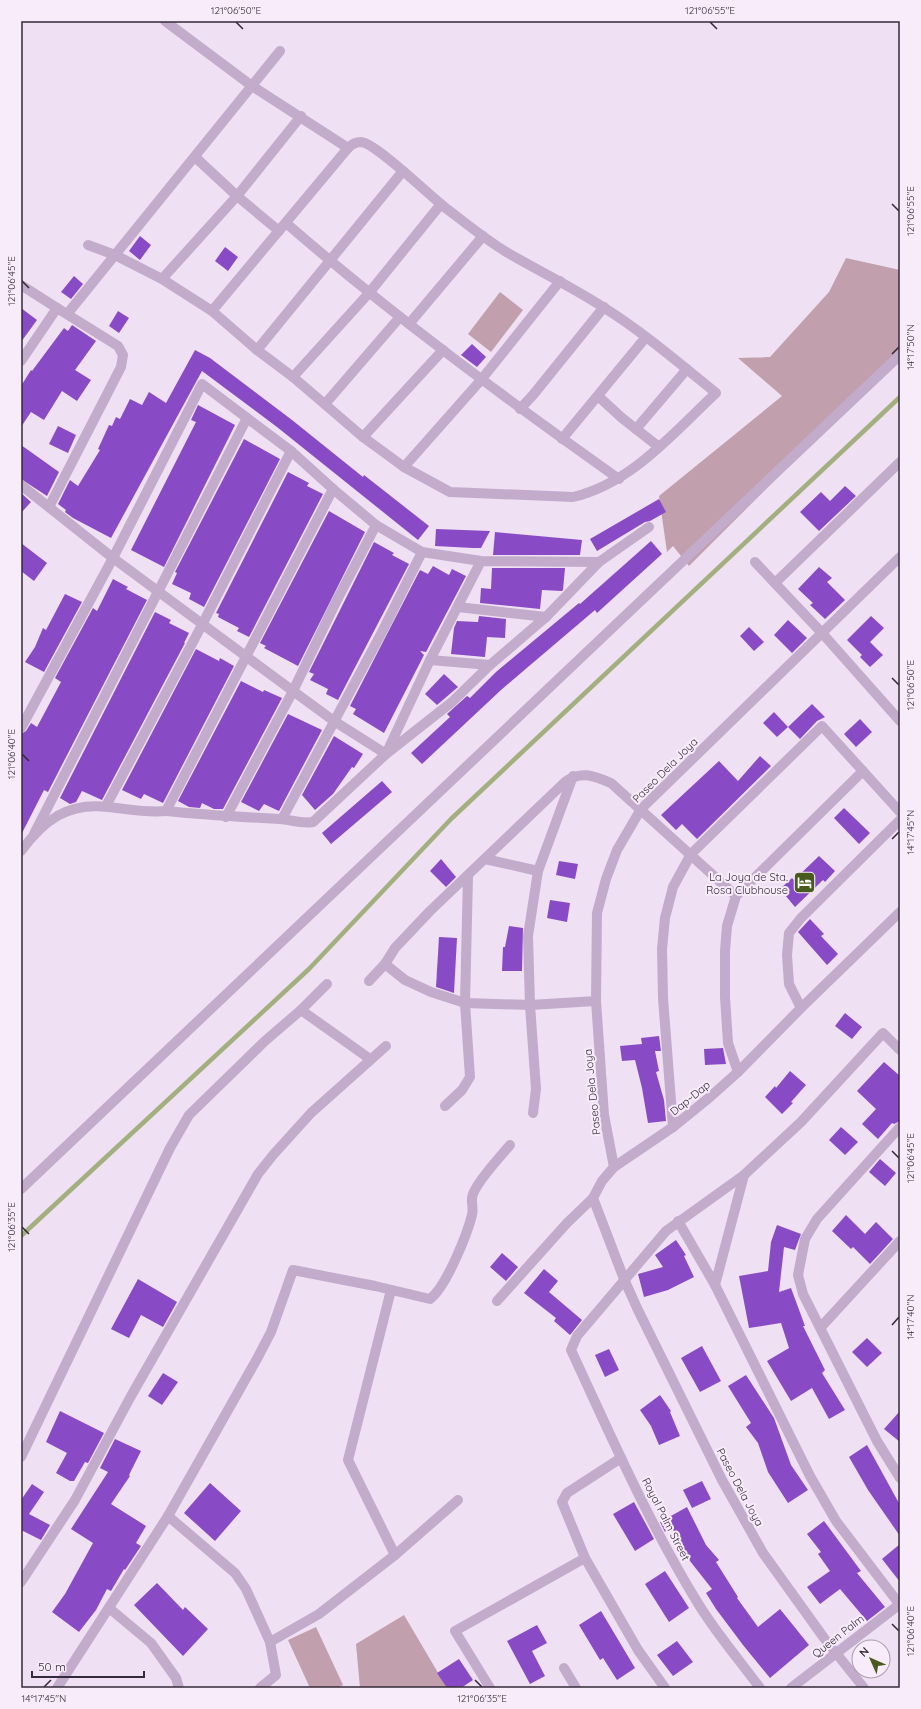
<svg xmlns="http://www.w3.org/2000/svg" width="921" height="1709" viewBox="0 0 921 1709" font-family="Quicksand,sans-serif">
<style>
.green{fill:#c29fad}
.lines{fill:none;stroke-linecap:round;stroke-linejoin:round}
.stream{stroke:#a1b07e;stroke-width:4.5}
.building{fill:#894bc5}
.minor{stroke:#c2abcb;stroke-width:10}
.ticks{fill:none;stroke:#332a39;stroke-width:1.5}
.labels{text-anchor:middle;dominant-baseline:central;stroke-width:4;stroke-linejoin:round;paint-order:stroke}
.street-label{font-size:11px;fill:#332a39;stroke:#f8ecfa}
.poi-label{font-size:11px;fill:#332a39;stroke:#f8ecfa;text-anchor:end}
.neatline{fill:none;stroke:#332a39;stroke-width:1.5}
.ticks-label{font-size:10px;text-anchor:middle;fill:#332a39}
</style>
<rect width="100%" height="100%" fill="#efe0f3"/>
<g class="green">
<polygon points="846,258 900,270 900,355 689,566 673,546 667,552 659,496 782,396 738,358 770,357 829,292"/>
<polygon points="500,292 523,310 491,352 468,334"/>
<polygon points="404,1615 447,1688 360,1688 356,1644"/>
<polygon points="316,1627 343,1685 337,1688 310,1688 288,1640"/>
</g>
<g class="lines">
<polyline class="stream" points="21,1236 309,969 451,819 900,397"/>
</g>
<g class="building">
<polygon points="140,236 151,245 140,260 129,251"/>
<polygon points="225,247 238,257 228,271 215,261"/>
<polygon points="74,276 83,284 71,299 61,292"/>
<polygon points="21,308 37,320 21,342"/>
<polygon points="118,311 129,318 119,333 109,326"/>
<polygon points="72,325 96,341 75,370 91,380 77,401 62,391 44,420 31,412 21,427 21,386 31,370 32,371 64,328 68,331"/>
<polygon points="472,344 486,357 477,367 461,355"/>
<polygon points="195,350 210,358 292,420 363,477 364,475 429,526 418,540 277,427 202,371 111,538 73,518 65,512 66,510 58,504 70,480 78,486 100,450 98,449 109,425 112,426 116,417 120,419 130,399 142,405 149,392 166,403"/>
<polygon points="198,405 235,425 164,567 131,550 196,422 191,420"/>
<polygon points="58,426 76,435 68,453 49,444"/>
<polygon points="244,439 280,459 204,607 189,599 191,593 172,584 177,573 175,572"/>
<polygon points="21,445 59,472 47,496 21,479"/>
<polygon points="288,472 309,483 307,486 323,494 249,637 237,631 239,628 218,617 219,614 216,613"/>
<polygon points="845,486 856,496 819,531 800,512 821,492 830,501"/>
<polygon points="21,493 31,502 21,513"/>
<polygon points="659,499 666,512 650,521 645,522 597,551 590,539"/>
<polygon points="329,511 365,532 298,666 264,648 266,646 260,643"/>
<polygon points="436,529 490,531 481,548 473,548 435,546"/>
<polygon points="495,532 582,540 580,555 493,555"/>
<polygon points="651,541 662,554 597,613 595,610 501,690 422,764 411,753 450,717 447,714 467,696 470,698 496,672 579,603 580,604"/>
<polygon points="374,542 394,553 392,555 409,564 338,700 326,694 328,689 310,680 314,674 309,672"/>
<polygon points="21,543 47,563 34,581 21,571"/>
<polygon points="433,566 449,575 452,569 466,576 426,652 420,651 424,655 384,733 353,714 356,709 350,706 420,570 428,574"/>
<polygon points="819,567 832,578 827,582 845,600 825,619 810,605 813,603 798,589"/>
<polygon points="492,568 565,568 563,590 562,591 542,590 540,609 480,603 481,588 491,589"/>
<polygon points="113,579 128,587 126,589 147,600 48,792 44,790 21,835 21,734 26,731 31,723 37,727 61,682 55,678 93,608 97,611"/>
<polygon points="65,594 82,602 44,672 25,662 35,647 43,628 46,630"/>
<polygon points="155,612 171,620 169,623 189,633 184,643 185,643 102,800 82,791 76,802 70,804 60,798"/>
<polygon points="479,616 506,619 505,638 487,637 485,657 451,654 454,628 457,621 478,622"/>
<polygon points="871,616 884,628 870,642 883,655 870,667 860,657 862,655 847,640"/>
<polygon points="788,620 807,638 792,653 774,635"/>
<polygon points="749,627 764,642 754,651 740,636"/>
<polygon points="196,649 219,661 220,658 234,666 163,803 144,794 141,799 122,790"/>
<polygon points="444,674 458,687 437,705 425,694"/>
<polygon points="241,681 263,692 264,690 282,698 223,809 214,809 202,803 200,808 189,807 178,801"/>
<polygon points="812,704 825,717 817,721 800,739 788,727"/>
<polygon points="774,712 788,727 777,737 763,723"/>
<polygon points="288,714 322,730 279,811 264,804 259,811 241,802"/>
<polygon points="860,719 872,732 856,747 844,734"/>
<polygon points="334,736 363,754 354,768 352,767 333,794 315,810 302,795"/>
<polygon points="760,756 771,766 697,839 682,824 676,830 661,815 719,761 738,781"/>
<polygon points="382,781 392,792 331,844 322,833"/>
<polygon points="844,808 870,833 859,844 834,818"/>
<polygon points="819,856 835,871 825,882 823,880 795,907 780,889 792,878 794,880"/>
<polygon points="441,859 456,877 446,887 430,871"/>
<polygon points="559,861 578,864 575,879 556,875"/>
<polygon points="550,900 570,903 567,922 547,918"/>
<polygon points="810,919 824,934 821,936 838,954 827,965 798,932"/>
<polygon points="509,926 523,928 522,971 502,971 503,947 505,947"/>
<polygon points="439,937 457,938 454,993 436,987"/>
<polygon points="845,1013 862,1027 852,1039 835,1026"/>
<polygon points="659,1036 661,1051 655,1051 659,1071 656,1072 664,1100 666,1121 648,1123 642,1088 635,1060 622,1061 620,1046 642,1044 641,1038"/>
<polygon points="723,1048 726,1064 705,1065 704,1049"/>
<polygon points="884,1062 900,1076 900,1121 894,1124 892,1123 878,1139 862,1124 876,1109 857,1091"/>
<polygon points="790,1071 806,1085 791,1102 793,1103 782,1114 765,1097 775,1086 776,1088"/>
<polygon points="841,1127 858,1142 845,1155 829,1140"/>
<polygon points="880,1159 896,1173 885,1186 869,1172"/>
<polygon points="846,1215 865,1234 876,1222 893,1239 870,1264 853,1247 851,1249 832,1231"/>
<polygon points="777,1225 801,1234 795,1250 784,1247 779,1292 791,1288 805,1326 803,1326 825,1370 822,1373 845,1410 829,1419 812,1388 791,1401 767,1361 789,1348 781,1323 749,1328 739,1276 768,1271 771,1242"/>
<polygon points="676,1240 686,1255 684,1256 694,1277 668,1290 644,1297 638,1274 663,1267 655,1255"/>
<polygon points="502,1253 518,1267 506,1281 490,1267"/>
<polygon points="544,1269 558,1281 549,1292 582,1320 570,1335 554,1321 556,1318 524,1293"/>
<polygon points="138,1279 177,1302 163,1327 141,1315 129,1338 111,1329"/>
<polygon points="867,1338 882,1353 867,1367 852,1352"/>
<polygon points="702,1346 721,1381 700,1392 681,1358"/>
<polygon points="609,1349 619,1370 605,1377 595,1355"/>
<polygon points="163,1373 178,1382 162,1405 148,1396"/>
<polygon points="746,1375 774,1418 791,1465 808,1490 788,1503 768,1472 758,1443 746,1427 751,1423 728,1386"/>
<polygon points="660,1395 671,1411 670,1412 680,1436 659,1445 651,1426 640,1410"/>
<polygon points="60,1411 104,1433 88,1463 85,1462 74,1481 70,1481 56,1473 67,1453 46,1442"/>
<polygon points="900,1411 900,1442 884,1429"/>
<polygon points="115,1439 141,1451 129,1475 130,1476 111,1504 146,1526 136,1543 141,1546 125,1570 124,1569 111,1591 107,1589 96,1610 79,1632 52,1612 65,1594 93,1543 71,1529 108,1472 100,1468"/>
<polygon points="867,1445 900,1505 900,1536 868,1490 849,1457"/>
<polygon points="702,1481 711,1499 692,1508 683,1490"/>
<polygon points="210,1483 241,1511 215,1541 184,1513"/>
<polygon points="32,1484 44,1492 29,1514 50,1525 41,1540 21,1530 21,1500"/>
<polygon points="634,1502 654,1539 635,1551 613,1514"/>
<polygon points="687,1507 706,1545 719,1560 716,1562 738,1597 737,1598 758,1627 780,1609 809,1645 770,1678 743,1645 716,1609 706,1593 712,1589 690,1561 672,1528 665,1532 660,1522"/>
<polygon points="824,1521 861,1571 857,1573 885,1607 867,1621 840,1589 820,1604 807,1587 830,1571 818,1554 821,1552 807,1534"/>
<polygon points="900,1544 900,1582 882,1559"/>
<polygon points="665,1571 689,1608 669,1622 645,1584"/>
<polygon points="157,1583 183,1610 185,1607 208,1629 183,1656 134,1605"/>
<polygon points="601,1611 635,1668 617,1680 603,1658 600,1660 579,1625"/>
<polygon points="537,1625 547,1643 532,1651 545,1676 530,1684 507,1641"/>
<polygon points="677,1641 693,1662 673,1676 657,1655"/>
<polygon points="459,1659 473,1680 461,1688 447,1688 437,1673"/>
</g>
<g class="lines">
<g class="minor">
<polyline points="195,157 237,196 279,231"/>
<path d="M286 223C392 315 505 398 619 479"/>
<path d="M88 245 115 255 162 279 212 311 257 350 293 377 363 437 404 467 450 492 573 497C632 483 673 433 716 393 679 363 643 332 603 307 572 287 539 271 508 253 486 240 467 224 447 209 431 197 376 143 361 142 356 142 351 145 348 148L252 86 165 21"/>
<polyline points="162,279 237,196 301,116"/>
<polyline points="21,285 57,308"/>
<polyline points="212,311 348,148"/>
<polyline points="68,313 280,51"/>
<polyline points="409,324 483,236"/>
<polyline points="257,350 403,171"/>
<polyline points="21,361 57,308 118,346 123,355 121,367 49,507"/>
<polyline points="293,377 369,293 441,204"/>
<polyline points="598,396 622,418 659,447"/>
<polyline points="325,404 400,317"/>
<polyline points="520,409 533,395 604,307"/>
<polyline points="636,429 687,369"/>
<polyline points="363,437 443,350"/>
<polyline points="562,439 646,337"/>
<polyline points="404,467 481,380 560,281"/>
<path d="M21 485 113 558 293 691 334 721 386 754 313 822C302 824 292 820 280 819 242 817 204 815 166 811"/>
<polyline points="599,562 649,527"/>
<polyline points="755,562 822,633 900,721"/>
<polyline points="775,583 900,462"/>
<polyline points="458,607 546,617"/>
<polyline points="430,660 490,665"/>
<polyline points="21,728 113,558 202,384 247,418"/>
<polyline points="106,806 203,623 291,451"/>
<polyline points="226,817 293,691 335,604 376,525"/>
<polyline points="282,819 382,632 422,552"/>
<polyline points="34,834 247,418 291,451 333,489 376,525 422,552 481,561 599,562 546,617 490,665 452,702 386,754 430,660 481,561"/>
<path d="M21 851C44 820 68 802 108 807 128 809 146 813 166 811L333 489"/>
<polyline points="485,859 538,871"/>
<polyline points="385,964 405,980 431,992 465,1003 530,1005 596,1001"/>
<path d="M369 981 385 964 395 948 430 911 565 782C581 770 594 776 611 783L736 896"/>
<polyline points="801,1008 789,984 787,955 789,933 801,918 900,820"/>
<polyline points="301,1010 370,1059"/>
<polyline points="738,1072 728,1043 725,997 725,951 727,926 736,896 863,771"/>
<polyline points="445,1106 462,1090 470,1077 465,1003 468,876"/>
<polyline points="533,1113 536,1089 530,1005 528,936 538,871 573,776"/>
<polyline points="673,1127 663,998 662,949 665,918 673,887 691,854 822,726 900,812"/>
<polyline points="900,1127 817,1219 805,1239 798,1275 803,1294 877,1441 900,1478"/>
<polyline points="614,1167 604,1115 596,1001 597,913 606,879 617,850 641,809 900,557"/>
<polyline points="21,1189 900,355"/>
<polyline points="593,1198 624,1279 637,1308 722,1480 763,1553 824,1638 864,1688"/>
<polyline points="678,1221 715,1285 810,1476 836,1521 900,1605"/>
<polyline points="715,1285 744,1175"/>
<polyline points="391,1290 348,1460 395,1555"/>
<polyline points="497,1301 567,1223 593,1198 602,1181 614,1167 673,1127 710,1097 738,1072 801,1008 900,912"/>
<polyline points="821,1327 900,1241"/>
<polyline points="21,1457 170,1148 189,1115 265,1041 301,1010 327,984"/>
<polyline points="621,1458 567,1493 562,1502 585,1558 638,1650 665,1688"/>
<polyline points="168,1516 235,1573 246,1589 270,1642 276,1675 260,1688"/>
<polyline points="21,1582 75,1500 131,1396 258,1174 273,1155 311,1113 386,1046"/>
<polyline points="109,1608 151,1643 176,1678 179,1688"/>
<polyline points="270,1642 319,1614 395,1555 458,1500"/>
<polyline points="564,1668 576,1688"/>
<path d="M57 1688 168 1516 258 1357 271 1332 293 1270 375 1286 430 1299C446 1287 467 1235 472 1215 474 1207 470 1201 473 1194 478 1180 500 1157 510 1145"/>
<polyline points="490,1688 455,1631 585,1558"/>
<path d="M760 1688C740 1661 717 1634 699 1605 649 1524 611 1436 571 1350L577 1336 666 1231 744 1175 801 1122 883 1033 900 1050"/>
<polyline points="791,1688 900,1604"/>
</g>
</g>
<path class="ticks" d="M236 22 243 29M710 22 717 29M892 204 899 211M22 281 29 288M892 354 899 347M892 678 899 685M22 754 29 761M892 839 899 832M892 1151 899 1158M22 1227 29 1234M892 1325 899 1317M892 1624 899 1631M475 1680 482 1687M44 1687 51 1680"/>
<defs>
<symbol id="hotel-square" viewBox="-11 -11 22 22"><rect x="-9" y="-9" width="18" height="18" rx="4" fill="#485b1f" stroke="#f8ecfa"/><path d="M-6-4.5h1.5V1H6V5H4.5V3h-9V5H-6ZM-4 0a1.8 1.8 0 1 1 3.6 0ZM.5 0V-2.5h3Q6-2.5 6 0Z" fill="#fff"/></symbol>
</defs>
<g fill-rule="evenodd">
<use href="#hotel-square" x="792" y="870" width="25" height="25"/>
</g>
<g class="labels">
<g class="street-label">
<text transform="translate(665 770) rotate(-45)">Paseo Dela Joya</text>
<text transform="translate(592 1092) rotate(-96)">Paseo Dela Joya</text>
<text transform="translate(690 1098) rotate(-39)">Dap~Dap</text>
<text transform="translate(740 1487) rotate(62)">Paseo Dela Joya</text>
<text transform="translate(666 1519) rotate(63)">Royal Palm Street</text>
<text transform="translate(838 1636) rotate(-38)">Queen Palm</text>
</g>
<g class="poi-label">
<text x="788" y="877">La Joya de Sta.<tspan x="788" dy="13">Rosa Clubhouse</tspan></text>
</g>
</g>
<rect width="921" height="1709" fill="none" stroke="#f8ecfa" stroke-width="44"/>
<g transform="translate(871 1659) rotate(315)"><circle r="19" fill="#f8ecfa" stroke="#a99ead"/>
<path d="M0-3L7 15L0 10L-7 15Z" fill="#485b1f"/>
<text y="-6" font-size="11" font-weight="bold" text-anchor="middle" fill="#332a39">N</text>
</g>
<path d="M32 1671v6h112v-6" fill="none" stroke="#332a39" stroke-width="2"/>
<text x="38" y="1671" font-size="12" fill="#332a39" stroke="#f8ecfa" stroke-width="3" paint-order="stroke">50 m</text>
<rect x="22" y="22" width="877" height="1665" class="neatline"/>
<g class="ticks-label">
<text x="236" y="14">121°06'50"E</text>
<text x="710" y="14">121°06'55"E</text>
<text transform="translate(910 211) rotate(-90)" y="4">121°06'55"E</text>
<text transform="translate(11 281) rotate(-90)" y="4">121°06'45"E</text>
<text transform="translate(910 347) rotate(-90)" y="4">14°17'50"N</text>
<text transform="translate(910 685) rotate(-90)" y="4">121°06'50"E</text>
<text transform="translate(11 754) rotate(-90)" y="4">121°06'40"E</text>
<text transform="translate(910 832) rotate(-90)" y="4">14°17'45"N</text>
<text transform="translate(910 1158) rotate(-90)" y="4">121°06'45"E</text>
<text transform="translate(11 1227) rotate(-90)" y="4">121°06'35"E</text>
<text transform="translate(910 1317) rotate(-90)" y="4">14°17'40"N</text>
<text transform="translate(910 1631) rotate(-90)" y="4">121°06'40"E</text>
<text x="44" y="1702">14°17'45"N</text>
<text x="482" y="1702">121°06'35"E</text>
</g>
</svg>
